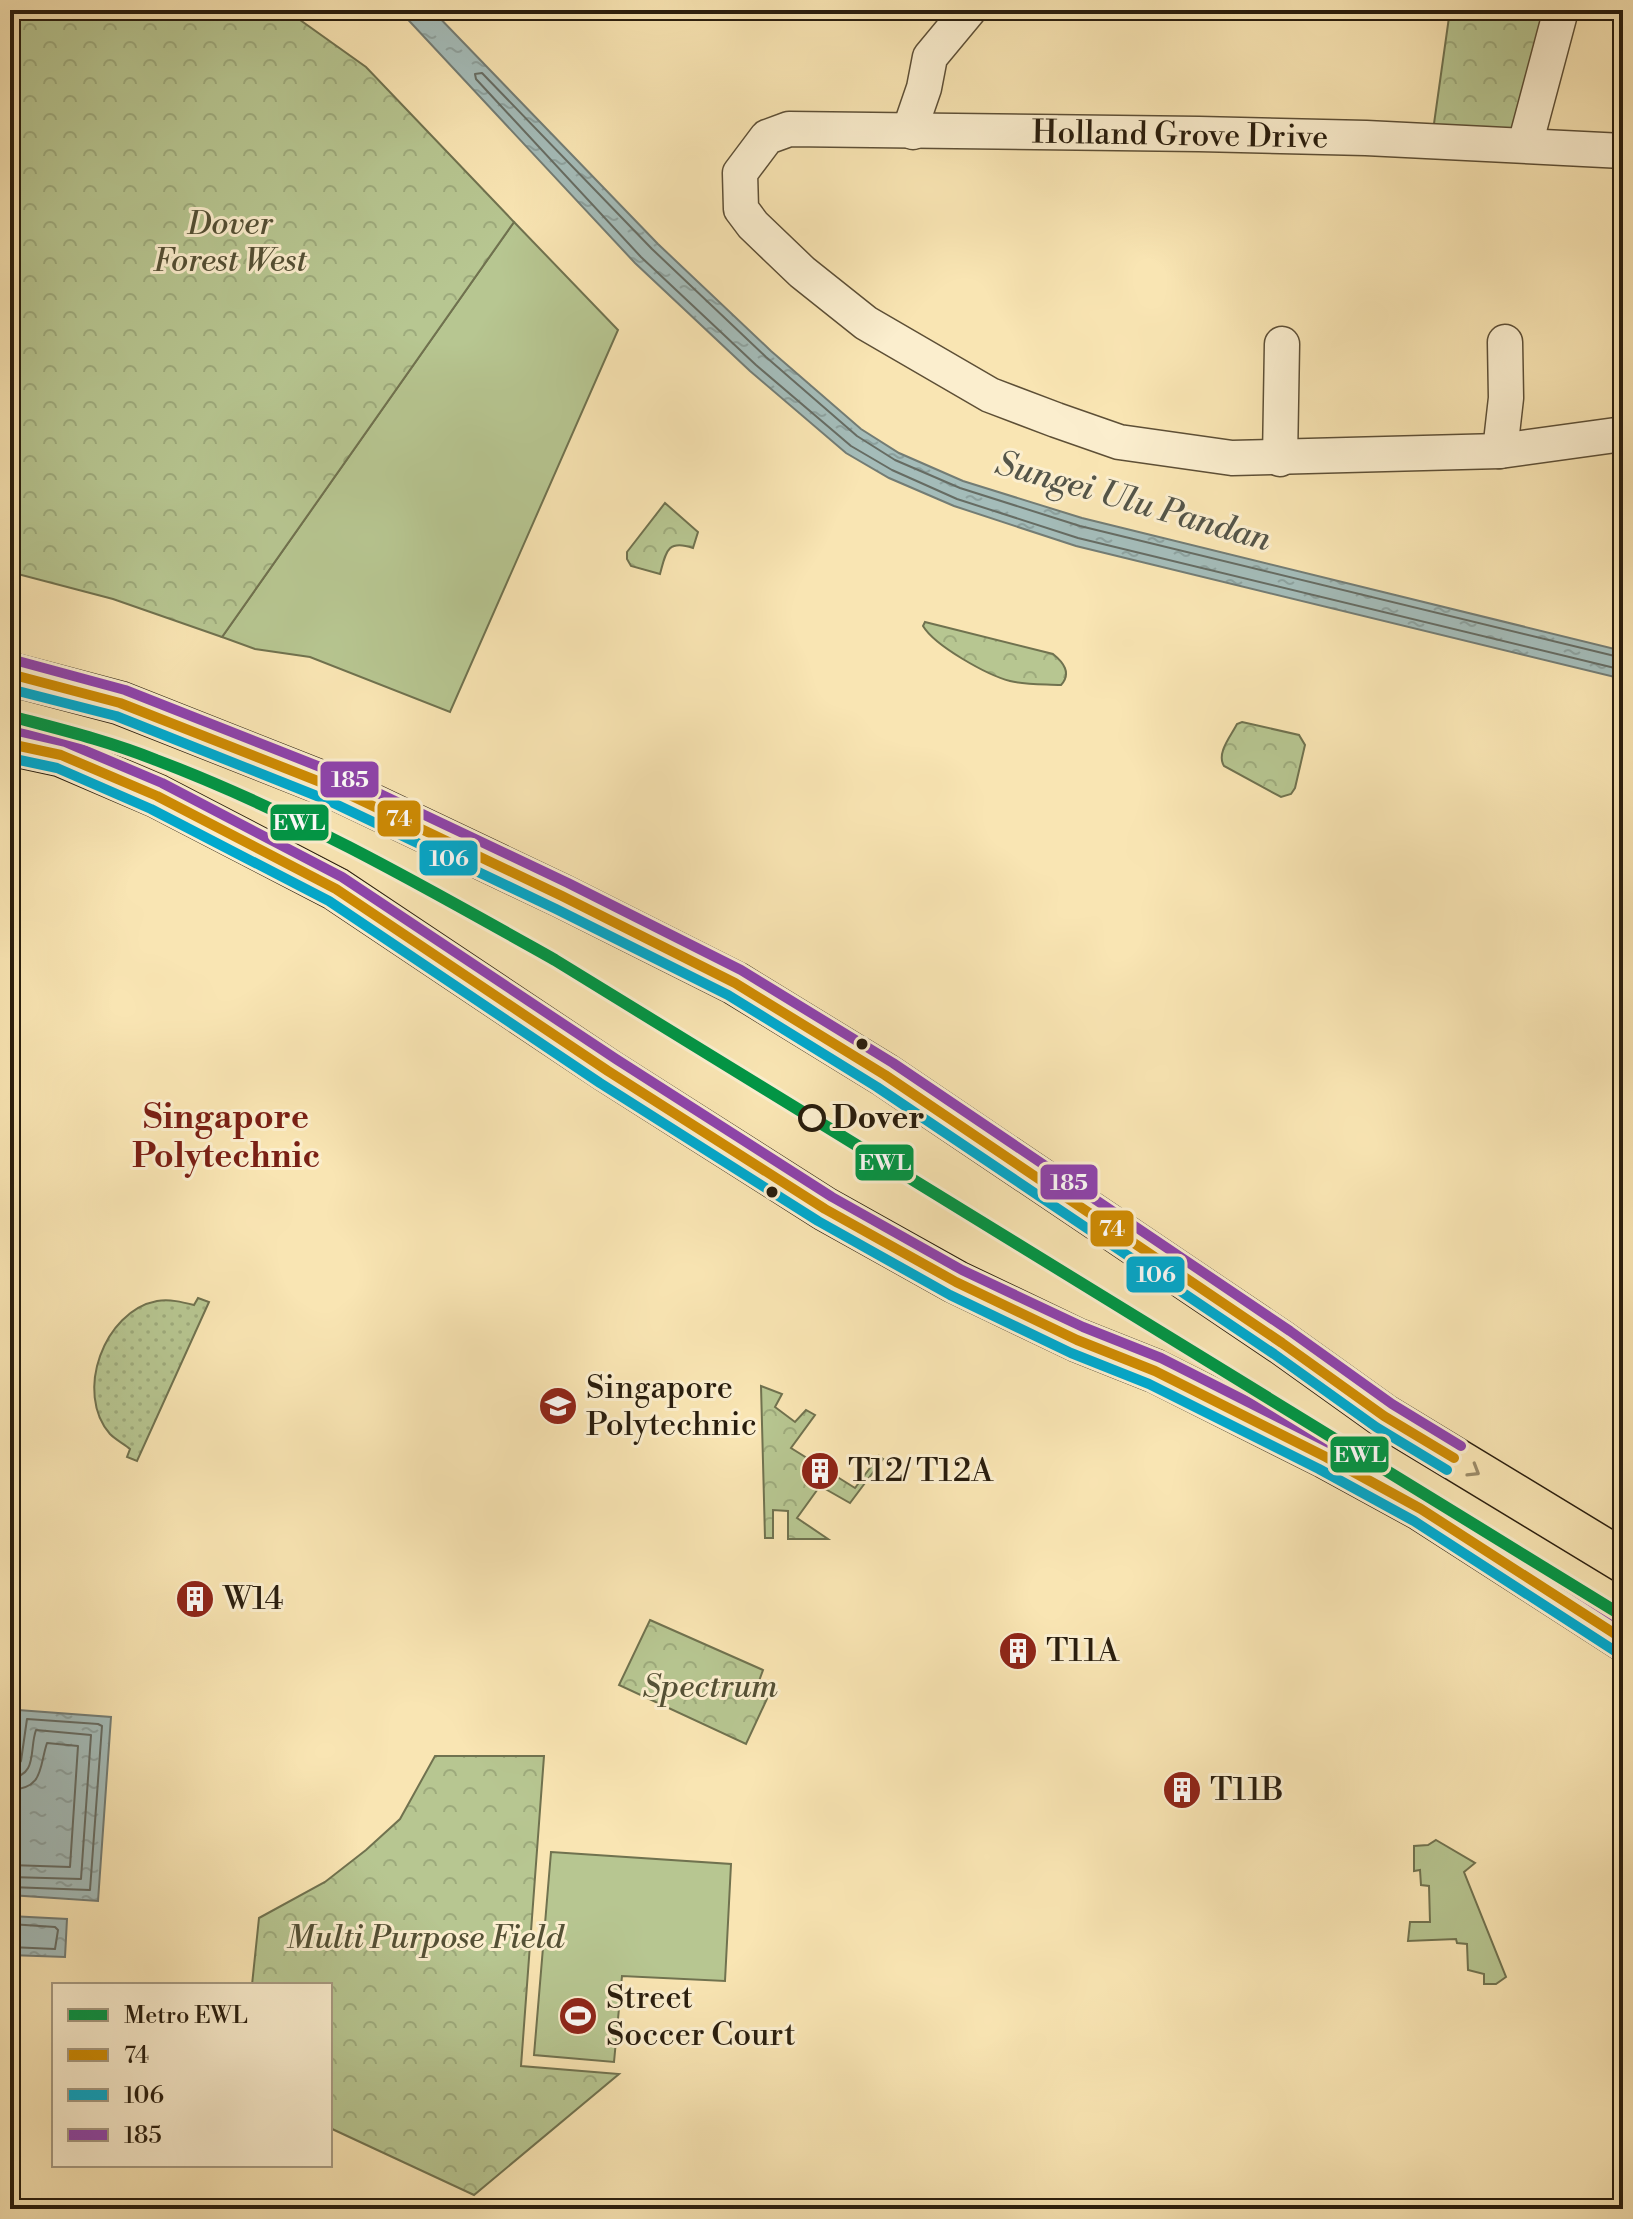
<svg xmlns="http://www.w3.org/2000/svg" width="1633" height="2219" viewBox="0 0 1633 2219" font-family="'Libre Bodoni',serif">
<style>
.grass{fill:#b7c691;stroke:#70724f;stroke-width:2}
.forest{fill:url(#forest-crowns);stroke:#70724f;stroke-width:2}
.garden{fill:url(#garden-dots);stroke:#70724f;stroke-width:2}
.water{fill:url(#water-ripples);stroke:#737c74;stroke-width:2}
.lines{fill:none;stroke-linecap:round;stroke-linejoin:round}
.shore{stroke:#666c63;stroke-width:2}
.minor-casing{stroke:#5d4f36;stroke-width:37}
.major-casing{stroke:#291d0d;stroke-width:45}
.minor{stroke:#fbeece;stroke-width:34}
.major{stroke:#f9e5b3;stroke-width:42}
.bus-1-casing{stroke:#fbeece;stroke-width:16}
.bus-2-casing{stroke:#fbeece;stroke-width:16}
.bus-3-casing{stroke:#fbeece;stroke-width:16}
.bus-1{stroke:#ce8b03;stroke-width:10}
.bus-2{stroke:#00a9ce;stroke-width:10}
.bus-3{stroke:#8e44ad;stroke-width:10}
.metro-1-casing{stroke:#fbeece;stroke-width:18}
.metro-1{stroke:#009645;stroke-width:12}
.oneway{stroke:#9b8b68}
.bus-dot{fill:#291d0d;stroke:#fbeece;stroke-width:3}
.stop-dot{fill:#fbeece;stroke:#291d0d;stroke-width:4}
.labels{text-anchor:middle;dominant-baseline:central;stroke-width:6;stroke-linejoin:round;paint-order:stroke}
.street-label{font-size:32px;fill:#291d0d;stroke:#fbeece}
.park-label{font-size:32px;font-style:italic;fill:#545035;stroke:#fbeece}
.stop-label{font-size:32px;font-weight:bold;fill:#291d0d;stroke:#fbeece;text-anchor:start}
.poi-label{font-size:32px;fill:#291d0d;stroke:#fbeece;text-anchor:start}
.water-label{font-size:34px;font-style:italic;fill:#545549;stroke:#fbeece}
.neighbourhood-label{font-size:34px;font-weight:bold;fill:#7a1f14;stroke:#fbeece}
.line-badge{stroke:#fbeece;stroke-width:3}
.badge-label{font-size:22px;text-anchor:middle;font-weight:bold;fill:#fff}
</style>
<defs>
<pattern id="forest-crowns" width="20" height="18" patternUnits="userSpaceOnUse" patternTransform="scale(2)"><rect width="20" height="18" fill="#b7c691"/><path d="M2 6a3 3 0 1 1 6 0M12 15a3 3 0 1 1 6 0" fill="none" stroke="#9daa7c"/></pattern>
<pattern id="garden-dots" width="8" height="8" patternUnits="userSpaceOnUse" patternTransform="scale(2)"><rect width="8" height="8" fill="#b7c691"/><path d="M2 2h.1M6 6h.1" fill="none" stroke="#9daa7c" stroke-width="1.8" stroke-linecap="round"/></pattern>
<pattern id="water-ripples" width="26" height="14" patternUnits="userSpaceOnUse" patternTransform="scale(2)"><rect width="26" height="14" fill="#a4bcb9"/><path d="M2 4q2-2 4 0t4 0M15 11q2-2 4 0t4 0" fill="none" stroke="#8da19e"/></pattern>
</defs>
<rect width="100%" height="100%" fill="#f9e5b3"/>
<filter id="stains"><feTurbulence type="fractalNoise" baseFrequency=".0025" numOctaves="4"/><feColorMatrix values="0 0 0 0 .2 0 0 0 0 .09 0 0 0 0 .02 0 0 0 .5 -.17"/></filter>
<radialGradient id="worn" r=".72"><stop offset=".6" stop-color="#630" stop-opacity="0"/><stop offset="1" stop-color="#630" stop-opacity=".3"/></radialGradient>
<g class="grass">
<polygon points="514,222 618,330 450,712 310,657 255,649 222,637"/>
<polygon points="1436,1840 1475,1863 1464,1872 1506,1977 1496,1984 1484,1984 1484,1974 1468,1970 1467,1944 1457,1943 1456,1939 1408,1941 1410,1922 1430,1922 1429,1886 1421,1885 1420,1870 1414,1871 1414,1846 1428,1845"/>
<polygon points="551,1852 731,1864 725,1981 622,1976 614,2062 534,2055"/>
</g>
<g class="forest">
<polygon points="10,10 286,10 366,67 514,222 222,637 113,599 10,572"/>
<polygon points="1450,10 1556,10 1520,156 1430,152"/>
<path d="M665 503 698 532 693 548C667 539 666 552 660 574L631 566 627 559V552Z"/>
<path d="M925 622 1053 654C1063 662 1072 673 1061 685 1045 684 1026 685 1010 681 987 675 935 646 923 626Z"/>
<path d="M1242 722 1299 735 1305 745 1295 788 1291 794 1281 797 1224 766C1216 753 1231 736 1237 724Z"/>
<polygon points="761,1386 782,1394 775,1407 795,1422 806,1410 815,1415 791,1448 855,1488 879,1456 883,1459 850,1503 820,1486 797,1518 828,1539 788,1539 788,1511 773,1510 773,1538 765,1538"/>
<polygon points="650,1620 763,1670 759,1681 772,1688 746,1744 619,1685"/>
<polygon points="435,1756 544,1756 521,2066 619,2074 474,2195 330,2128 330,1985 252,1985 259,1918 325,1882 366,1850 400,1819"/>
</g>
<path class="garden" d="M198 1298 209 1302 137 1461 127 1457 130 1449C124 1444 116 1440 110 1434 74 1393 104 1311 157 1301 170 1299 182 1302 194 1305Z"/>
<g class="water">
<polygon points="399,10 432,10 658,244 771,351 861,429 899,453 963,481 1082,518 1623,651 1623,679 1076,546 954,506 889,478 846,453 750,371 635,263"/>
<polygon points="18,1710 111,1717 98,1901 10,1895 10,1812"/>
<polygon points="10,1916 67,1919 65,1957 10,1955"/>
</g>
<g class="lines">
<g class="shore">
<polyline points="1623,658 1080,526 960,488 895,460 857,436 766,357 652,249 482,73 475,74 476,79 641,257 756,365 851,446 892,470 957,499 1078,538 1623,670"/>
<polyline points="10,1768 17,1767 21,1761 27,1719 98,1724 102,1726 90,1890 10,1887"/>
<path d="M10 1778C38 1776 29 1749 36 1730L91 1735 81 1879 10 1877"/>
<path d="M10 1790C44 1789 39 1767 47 1743L78 1746 70 1867 10 1865"/>
<polyline points="10,1924 55,1927 58,1930 55,1949 10,1947"/>
</g>
<defs>
<g id="minor">
<polyline points="913,132 913,120 924,88 930,57 969,10"/>
<polyline points="1525,145 1561,10"/>
<polyline points="1623,151 1366,138 1199,134 789,129 767,137 740,173 741,209 753,225 802,272 866,323 990,395 1056,420 1119,442 1232,458 1500,451 1623,434"/>
<polyline points="1500,451 1506,398 1505,342"/>
<polyline points="1280,459 1282,344"/>
</g>
<g id="major">
<polyline points="10,674 120,703 333,787 562,896 735,983 885,1075 1282,1343 1384,1416 1623,1561"/>
<polyline points="10,744 61,755 157,796 336,889 608,1071 825,1209 956,1282 1077,1340 1155,1371 1326,1457 1421,1509 1623,1639"/>
</g>
</defs>
<use href="#minor" class="minor-casing"/>
<use href="#major" class="major-casing"/>
<use href="#minor" class="minor"/>
<use href="#major" class="major"/>
<defs>
<g id="bus-1">
<polyline points="14,675 120,703 333,787 562,896 735,983 885,1075 1282,1343 1384,1416 1454,1458"/>
<polyline points="10,744 61,755 157,796 336,889 608,1071 825,1209 956,1282 1077,1340 1155,1371 1326,1457 1421,1509 1623,1639"/>
</g>
<g id="bus-2">
<polyline points="10,689 116,716 327,800 556,909 728,995 877,1087 1274,1354 1376,1427 1447,1470"/>
<polyline points="10,758 57,768 151,809 329,901 600,1083 818,1221 950,1295 1071,1353 1149,1384 1319,1469 1414,1521 1615,1651"/>
</g>
<g id="bus-3">
<polyline points="18,661 125,690 338,774 568,883 741,970 893,1063 1290,1331 1392,1404 1461,1446"/>
<polyline points="13,730 65,742 162,783 342,877 616,1059 832,1197 962,1270 1083,1327 1161,1358 1333,1445 1429,1497 1623,1622"/>
</g>
</defs>
<use href="#bus-1" class="bus-1-casing"/>
<use href="#bus-2" class="bus-2-casing"/>
<use href="#bus-3" class="bus-3-casing"/>
<use href="#bus-1" class="bus-1"/>
<use href="#bus-2" class="bus-2"/>
<use href="#bus-3" class="bus-3"/>
<defs>
<path id="metro-1" d="M10 716C59 729 109 741 156 760 296 813 425 887 555 960L1623 1616"/>
</defs>
<use href="#metro-1" class="metro-1-casing"/>
<use href="#metro-1" class="metro-1"/>
</g>
<defs><path id="oneway-chevron" d="M-2-3.5L2.5 0L-2 3.5" fill="none" stroke-width="1.6" stroke-linecap="round" stroke-linejoin="round" transform="scale(2)"/></defs>
<use class="oneway" href="#oneway-chevron" transform="translate(1474 1471) rotate(31)"/>
<defs>
<symbol id="university-disc" viewBox="-11 -11 22 22"><circle r="9.5" fill="#8f2418" stroke="#fbeece"/><path d="M0-5L7-2L0 1L-7-2ZM-4 1L0 2.5L4 1V4Q0 6-4 4Z" fill="#fff"/></symbol>
<symbol id="building-disc" viewBox="-11 -11 22 22"><circle r="9.5" fill="#8f2418" stroke="#fbeece"/><path d="M-4-6H4V6H1V3H-1V6H-4ZM-2.5-4.3h1.7v1.8h-1.7ZM.8-4.3h1.7v1.8H.8ZM-2.5-1h1.7V.8h-1.7ZM.8-1h1.7V.8H.8Z" fill="#fff"/></symbol>
<symbol id="stadium-disc" viewBox="-11 -11 22 22"><circle r="9.5" fill="#8f2418" stroke="#fbeece"/><path d="M0-5a6.5 5 0 1 0 0 10a6.5 5 0 1 0 0-10ZM-3.5-1.8h7v3.6h-7Z" fill="#fff"/></symbol>
</defs>
<g fill-rule="evenodd">
<use href="#university-disc" x="536" y="1384" width="44" height="44"/>
<use href="#building-disc" x="798" y="1449" width="44" height="44"/>
<use href="#building-disc" x="173" y="1577" width="44" height="44"/>
<use href="#building-disc" x="996" y="1629" width="44" height="44"/>
<use href="#building-disc" x="1160" y="1768" width="44" height="44"/>
<use href="#stadium-disc" x="556" y="1994" width="44" height="44"/>
</g>
<g class="bus-dot">
<circle cx="862" cy="1044" r="7"/>
<circle cx="772" cy="1192" r="7"/>
</g>
<circle class="stop-dot" cx="812" cy="1118" r="12"/>
<g class="labels">
<g class="street-label">
<text transform="translate(1180 135) rotate(1)">Holland Grove Drive</text>
</g>
<g class="park-label">
<text x="230" y="224">Dover<tspan x="230" dy="37">Forest West</tspan></text>
<text x="710" y="1687">Spectrum</text>
<text x="425" y="1938">Multi Purpose Field</text>
</g>
<g class="stop-label">
<text x="832" y="1118">Dover</text>
</g>
<g class="poi-label">
<text x="586" y="1388">Singapore<tspan x="586" dy="37">Polytechnic</tspan></text>
<text x="848" y="1471">T12/ T12A</text>
<text x="223" y="1599">W14</text>
<text x="1046" y="1651">T11A</text>
<text x="1210" y="1790">T11B</text>
<text x="606" y="1998">Street<tspan x="606" dy="37">Soccer Court</tspan></text>
</g>
<g class="water-label">
<text transform="translate(1133 502) rotate(16)">Sungei Ulu Pandan</text>
</g>
<g class="neighbourhood-label">
<text x="226" y="1118">Singapore<tspan x="226" dy="39">Polytechnic</tspan></text>
</g>
</g>
<g class="line-badge">
<rect x="319" y="760" width="61" height="39" rx="8" fill="#8e44ad"/>
<rect x="376" y="799" width="46" height="39" rx="8" fill="#ce8b03"/>
<rect x="269" y="803" width="61" height="39" rx="8" fill="#009645"/>
<rect x="418" y="839" width="61" height="38" rx="8" fill="#00a9ce"/>
<rect x="854" y="1143" width="61" height="39" rx="8" fill="#009645"/>
<rect x="1039" y="1163" width="60" height="38" rx="8" fill="#8e44ad"/>
<rect x="1089" y="1209" width="46" height="39" rx="8" fill="#ce8b03"/>
<rect x="1125" y="1255" width="61" height="39" rx="8" fill="#00a9ce"/>
<rect x="1329" y="1435" width="61" height="39" rx="8" fill="#009645"/>
</g>
<g class="badge-label">
<text x="350" y="787">185</text>
<text x="399" y="826">74</text>
<text x="299" y="830">EWL</text>
<text x="449" y="866">106</text>
<text x="885" y="1170">EWL</text>
<text x="1069" y="1190">185</text>
<text x="1112" y="1236">74</text>
<text x="1156" y="1282">106</text>
<text x="1360" y="1462">EWL</text>
</g>
<rect width="1633" height="2219" fill="none" stroke="#f9e5b3" stroke-width="40"/>
<rect x="12" y="12" width="1609" height="2195" fill="none" stroke="#291d0d" stroke-width="4"/>
<rect x="20" y="20" width="1593" height="2179" fill="none" stroke="#291d0d" stroke-width="2"/>
<rect x="52" y="1983" width="280" height="184" fill="#fbeece" stroke="#a79a81" stroke-width="2"/>
<rect x="68" y="2009" width="40" height="12" fill="#009645" stroke="#a79a81" stroke-width="2"/>
<text x="124" y="2023" font-size="24" fill="#291d0d">Metro EWL</text>
<rect x="68" y="2049" width="40" height="12" fill="#ce8b03" stroke="#a79a81" stroke-width="2"/>
<text x="124" y="2063" font-size="24" fill="#291d0d">74</text>
<rect x="68" y="2089" width="40" height="12" fill="#00a9ce" stroke="#a79a81" stroke-width="2"/>
<text x="124" y="2103" font-size="24" fill="#291d0d">106</text>
<rect x="68" y="2129" width="40" height="12" fill="#8e44ad" stroke="#a79a81" stroke-width="2"/>
<text x="124" y="2143" font-size="24" fill="#291d0d">185</text>
<rect width="100%" height="100%" filter="url(#stains)"/>
<rect width="100%" height="100%" fill="url(#worn)"/>
</svg>
